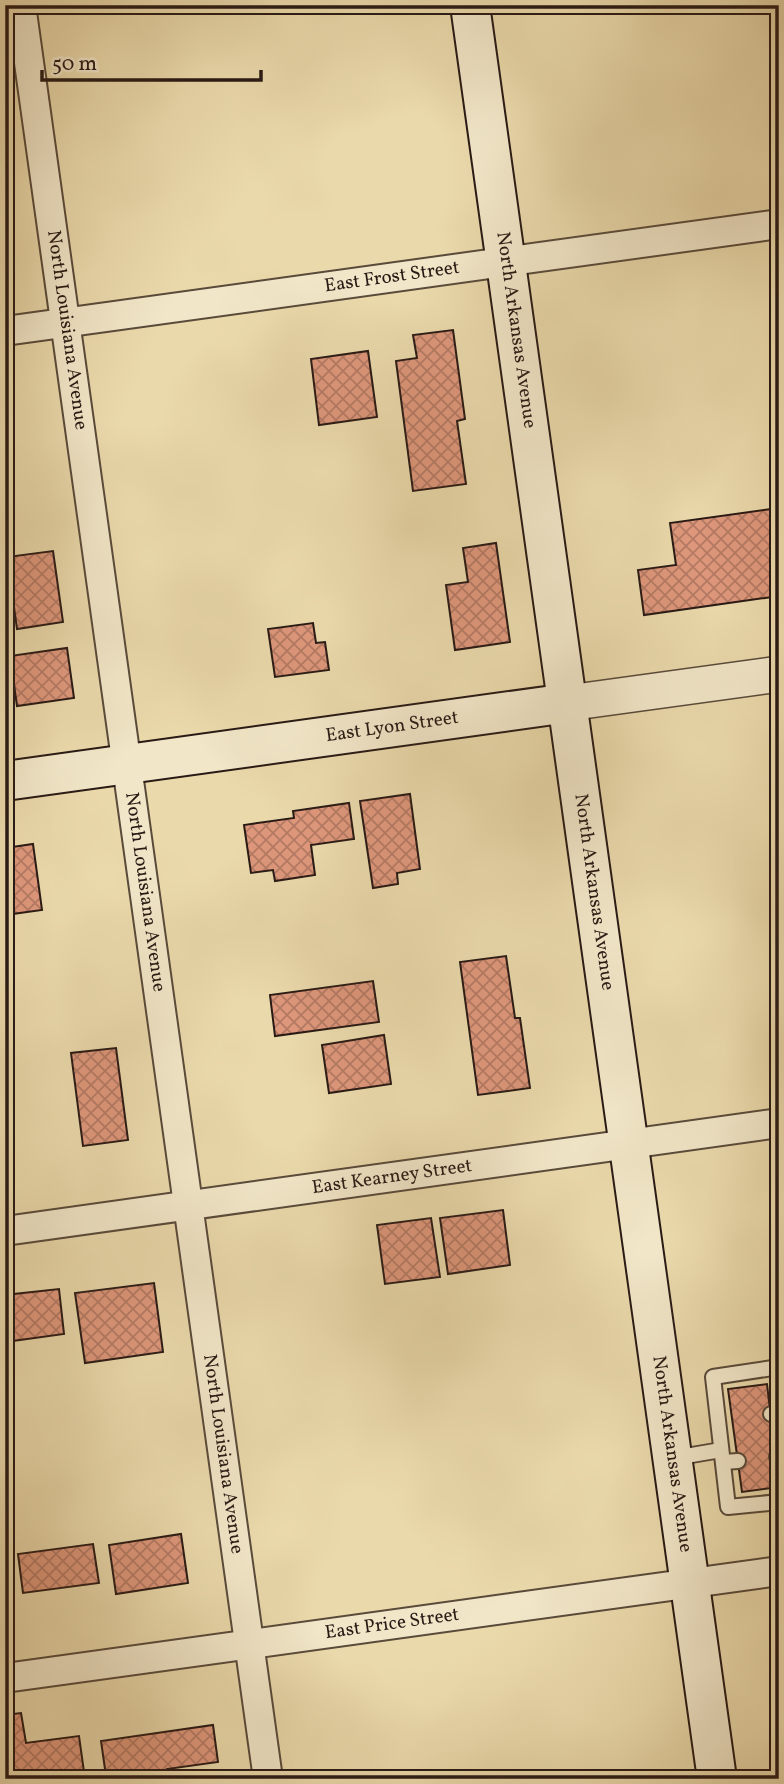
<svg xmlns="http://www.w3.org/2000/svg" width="784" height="1784" viewBox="0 0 784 1784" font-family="Vollkorn,serif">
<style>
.building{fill:url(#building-cross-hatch);stroke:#291a15;stroke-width:2}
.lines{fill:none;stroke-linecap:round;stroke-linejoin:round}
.service-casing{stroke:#594a3a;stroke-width:18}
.minor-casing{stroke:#594a3a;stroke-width:32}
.tertiary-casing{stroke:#594a3a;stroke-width:38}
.secondary-casing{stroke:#291a15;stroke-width:42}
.service{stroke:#f1e6c8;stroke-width:14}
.minor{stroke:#f1e6c8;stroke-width:28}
.tertiary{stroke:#f1e6c8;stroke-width:35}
.secondary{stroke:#f1e6c8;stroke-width:38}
.labels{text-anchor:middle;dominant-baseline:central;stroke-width:6;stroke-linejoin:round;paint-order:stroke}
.street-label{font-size:19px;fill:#291a15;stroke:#f1e6c8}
</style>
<defs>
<pattern id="building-cross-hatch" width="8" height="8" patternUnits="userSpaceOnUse" patternTransform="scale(1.75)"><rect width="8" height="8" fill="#de977b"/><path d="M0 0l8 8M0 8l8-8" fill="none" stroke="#b47a64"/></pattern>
</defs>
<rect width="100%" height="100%" fill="#ead9ab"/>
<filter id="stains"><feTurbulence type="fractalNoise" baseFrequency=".00286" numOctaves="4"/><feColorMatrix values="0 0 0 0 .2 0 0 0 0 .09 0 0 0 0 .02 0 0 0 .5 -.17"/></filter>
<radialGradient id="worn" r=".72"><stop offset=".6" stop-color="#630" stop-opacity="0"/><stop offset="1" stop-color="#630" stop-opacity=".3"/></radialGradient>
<g class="building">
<polygon points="453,330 465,419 457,421 466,484 413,491 396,361 417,358 413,335"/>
<polygon points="368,351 377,417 319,425 311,359"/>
<polygon points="779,508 779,596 644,615 638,570 676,565 670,523"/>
<polygon points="496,543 510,642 455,650 446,585 468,582 463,548"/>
<polygon points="53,551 63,622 17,629 7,557"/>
<polygon points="313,623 316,643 325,642 329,670 275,677 268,629"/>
<polygon points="67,648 74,698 17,706 10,656"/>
<polygon points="410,794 420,869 397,873 398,884 373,888 360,801"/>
<polygon points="349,803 354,839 311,845 315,875 275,881 273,870 251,873 244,825 294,818 293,811"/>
<polygon points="33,844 42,910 5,915 5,848"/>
<polygon points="506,956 515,1018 520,1018 530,1088 478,1095 460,962"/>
<polygon points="373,981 379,1022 275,1036 270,995"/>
<polygon points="384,1035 391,1084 329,1093 322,1045"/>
<polygon points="116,1048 128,1140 83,1146 71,1053"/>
<polygon points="503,1210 510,1265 448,1274 440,1218"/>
<polygon points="431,1218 440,1277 385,1284 377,1225"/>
<polygon points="154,1283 163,1352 85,1363 75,1293"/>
<polygon points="59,1289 64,1334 5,1342 5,1295"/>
<polygon points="767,1384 779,1487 742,1492 728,1389"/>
<polygon points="181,1534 188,1583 116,1594 109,1545"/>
<polygon points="93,1544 99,1583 23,1593 18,1554"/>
<polygon points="21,1713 26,1743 79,1736 85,1779 5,1779 5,1715"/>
<polygon points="213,1725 218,1762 167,1769 169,1779 129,1779 128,1773 106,1776 101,1741"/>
</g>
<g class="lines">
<defs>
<g id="service">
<polyline points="779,1367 713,1377 728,1507 779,1502"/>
<polyline points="771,1414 779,1412"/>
<polyline points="777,1457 779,1457"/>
<polyline points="674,1458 721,1450"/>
<polyline points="723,1462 738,1461"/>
</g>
<g id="minor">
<polyline points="21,5 268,1779"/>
<polyline points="5,331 779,224"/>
<polyline points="5,1231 779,1123"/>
<polyline points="5,1678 779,1571"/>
</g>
<polyline id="tertiary" points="568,703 779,674"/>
<g id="secondary">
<polyline points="470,5 717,1779"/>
<polyline points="5,781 568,703"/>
</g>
</defs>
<use href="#service" class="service-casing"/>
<use href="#minor" class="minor-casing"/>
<use href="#tertiary" class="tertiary-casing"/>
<use href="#secondary" class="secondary-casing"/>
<use href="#service" class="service"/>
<use href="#minor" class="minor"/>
<use href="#tertiary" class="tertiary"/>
<use href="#secondary" class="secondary"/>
</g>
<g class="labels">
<g class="street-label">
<text transform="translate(392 277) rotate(-8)">East Frost Street</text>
<text transform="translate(67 330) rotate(82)">North Louisiana Avenue</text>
<text transform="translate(516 330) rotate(82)">North Arkansas Avenue</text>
<text transform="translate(392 727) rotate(-8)">East Lyon Street</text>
<text transform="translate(145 892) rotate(82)">North Louisiana Avenue</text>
<text transform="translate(594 892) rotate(82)">North Arkansas Avenue</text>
<text transform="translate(392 1177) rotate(-8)">East Kearney Street</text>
<text transform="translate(223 1454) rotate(82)">North Louisiana Avenue</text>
<text transform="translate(672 1454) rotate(82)">North Arkansas Avenue</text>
<text transform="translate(392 1624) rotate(-8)">East Price Street</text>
</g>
</g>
<rect width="784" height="1784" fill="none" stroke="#ead9ab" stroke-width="28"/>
<rect x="7" y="7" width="770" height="1770" fill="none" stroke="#291a15" stroke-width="3.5"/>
<rect x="14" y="14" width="756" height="1756" fill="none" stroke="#291a15" stroke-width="2"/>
<path d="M42 70v10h219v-10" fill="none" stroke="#291a15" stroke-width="3.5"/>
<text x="52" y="70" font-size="21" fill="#291a15" stroke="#f1e6c8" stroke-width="5" paint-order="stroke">50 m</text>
<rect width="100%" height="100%" filter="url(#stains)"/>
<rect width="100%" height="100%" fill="url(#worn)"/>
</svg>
